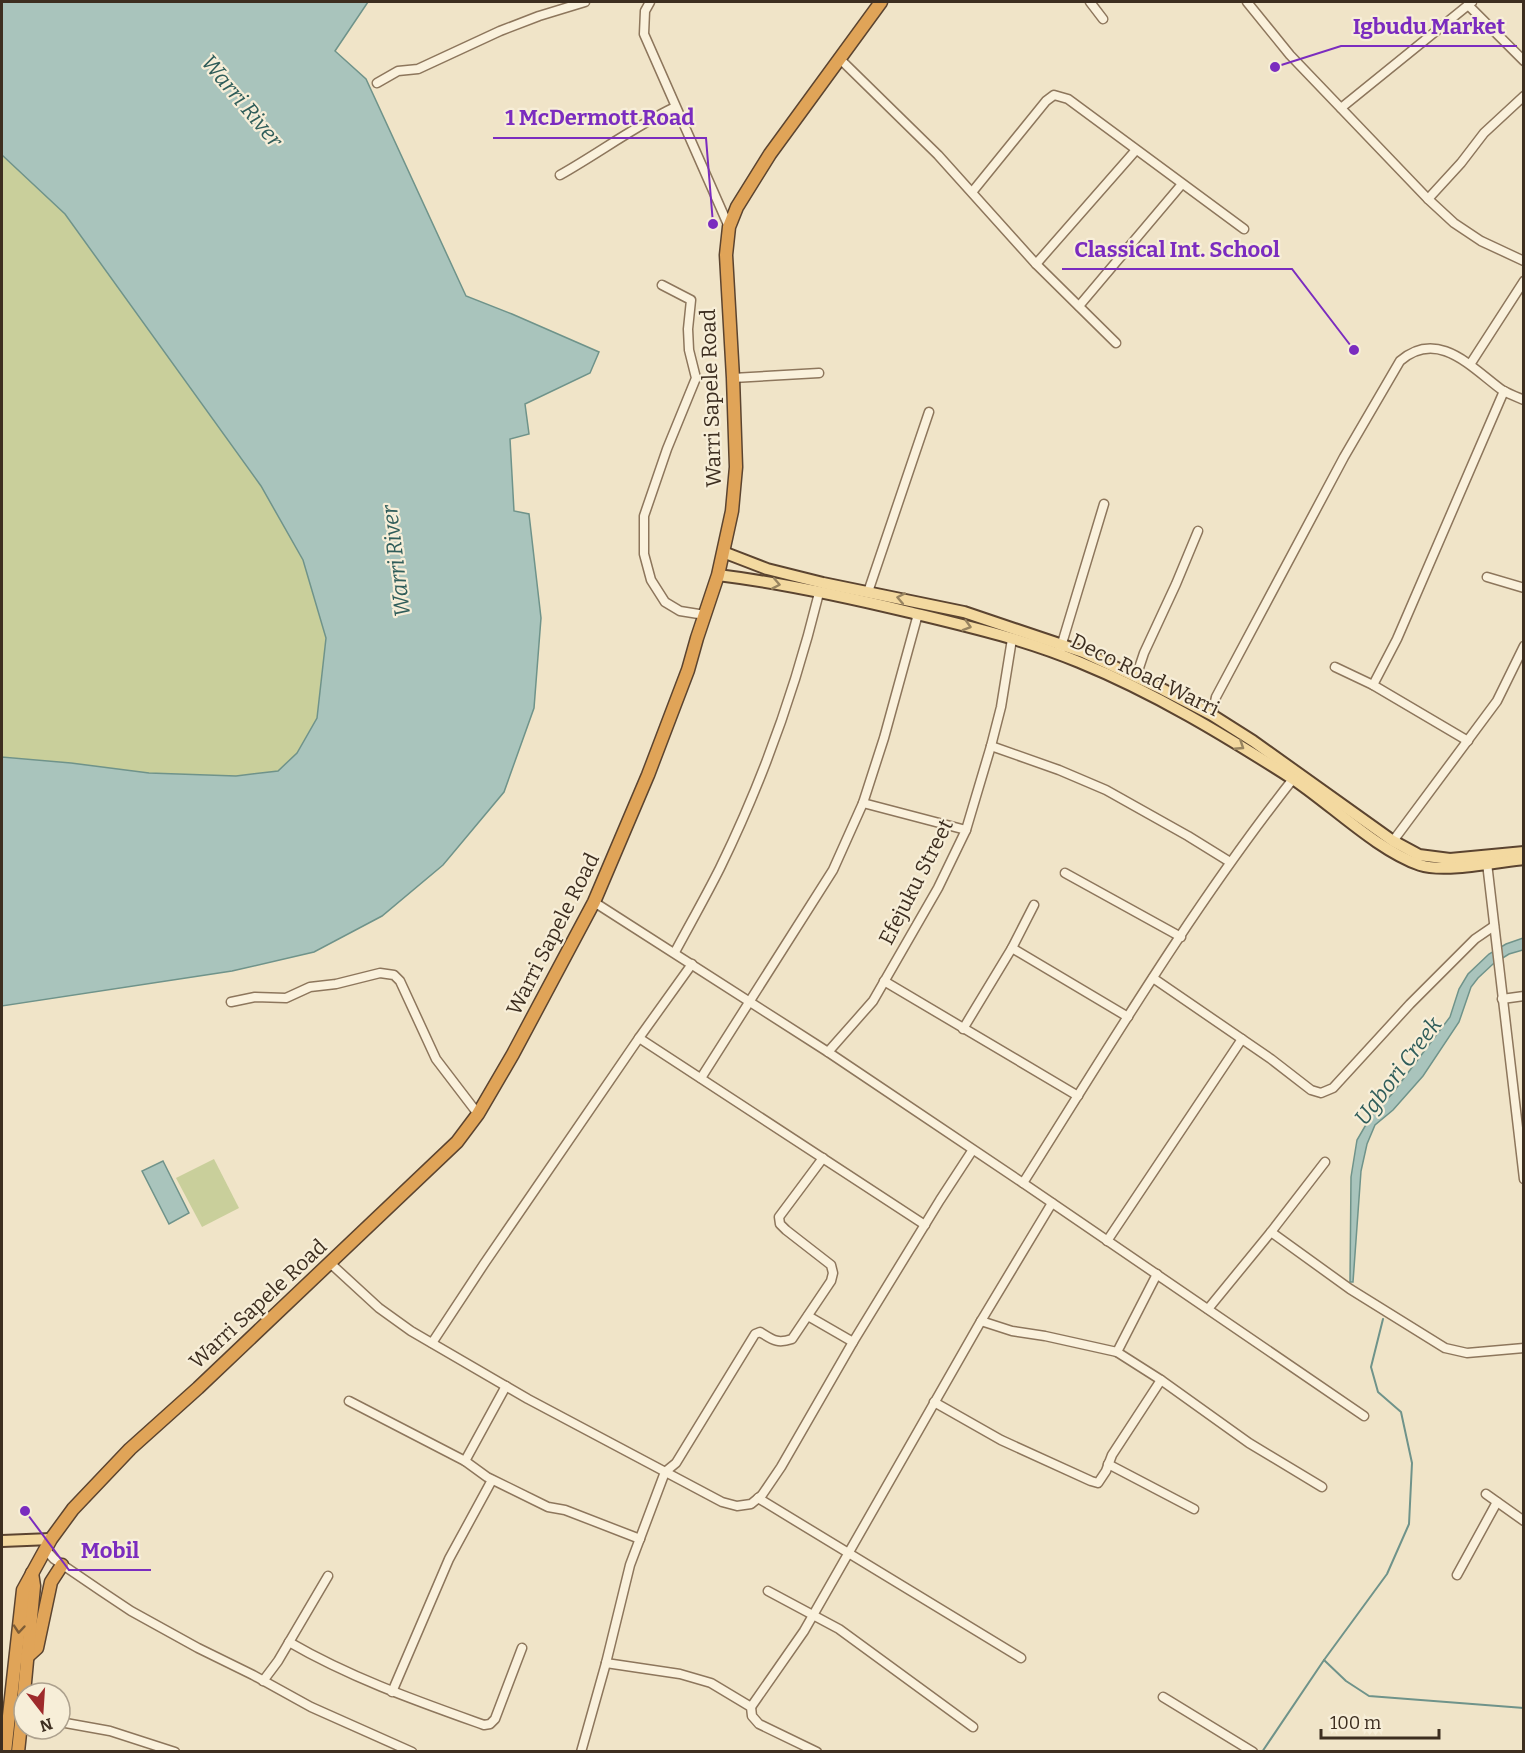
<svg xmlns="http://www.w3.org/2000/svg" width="1525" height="1753" viewBox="0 0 1525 1753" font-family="Bitter,serif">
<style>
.green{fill:#c9cf9b}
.water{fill:#a9c4bc;stroke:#6f938a;stroke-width:1.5}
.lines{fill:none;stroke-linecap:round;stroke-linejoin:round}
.stream{stroke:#6f938a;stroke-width:2}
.minor-casing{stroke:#8d765c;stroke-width:11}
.major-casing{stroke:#5b4430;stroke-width:14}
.highway-casing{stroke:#5b4430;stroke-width:15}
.minor{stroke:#faf1dc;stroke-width:8}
.major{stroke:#f3d9a0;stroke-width:10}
.highway{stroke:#e0a458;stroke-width:12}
.oneway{stroke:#988460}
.oneway2{stroke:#7e5d36}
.labels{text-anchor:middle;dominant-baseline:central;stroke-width:4.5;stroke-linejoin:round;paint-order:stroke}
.street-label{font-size:21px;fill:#3d2e20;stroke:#f7eed8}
.water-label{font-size:22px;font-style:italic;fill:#2f5d5a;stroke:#f7eed8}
.leader{fill:none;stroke:#7b2cbf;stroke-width:2}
.callout-dot{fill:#7b2cbf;stroke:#f7eed8;stroke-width:2}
.callout-label{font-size:22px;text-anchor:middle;font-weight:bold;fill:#7b2cbf;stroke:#f7eed8;stroke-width:4.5;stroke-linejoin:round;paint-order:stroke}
</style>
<rect width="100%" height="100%" fill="#f0e4c8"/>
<g class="green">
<polygon points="2,155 65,214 261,486 303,560 326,637 317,718 297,753 278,771 236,776 149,773 71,763 2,757"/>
<polygon points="214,1159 239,1208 202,1227 176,1178"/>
</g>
<g class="water">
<polygon points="2,2 368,2 335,51 366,79 466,296 512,314 599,352 590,373 525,404 529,434 510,439 514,511 529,514 541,618 534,708 504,792 443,865 382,916 314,952 232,971 2,1006 2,757 71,763 149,773 236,776 278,771 297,753 317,718 326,638 303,560 261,486 65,214 2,155"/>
<polygon points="1523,938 1523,950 1509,954 1493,964 1478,978 1471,987 1459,1022 1423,1076 1393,1110 1375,1125 1367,1144 1361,1171 1353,1282 1350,1282 1351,1177 1357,1140 1371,1116 1392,1094 1450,1017 1459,989 1468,974 1489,954 1506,944"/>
<polygon points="163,1161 189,1213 169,1224 142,1171"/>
</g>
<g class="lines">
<g class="stream">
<polyline points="1324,1660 1346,1681 1369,1696 1524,1708"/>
<polyline points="1262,1752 1324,1660 1387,1574 1409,1524 1412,1463 1401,1412 1378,1392 1371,1367 1383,1319"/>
</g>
<defs>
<g id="minor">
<polyline points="650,2 645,11 644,34 729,227"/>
<polyline points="1090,2 1103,19"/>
<polyline points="1247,2 1290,55 1428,199 1454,223 1481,241 1524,261"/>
<polyline points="1468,5 1524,61"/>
<polyline points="840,59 938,155 1036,264 1116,343"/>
<polyline points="377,83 398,71 418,69 500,31 539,16 585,2"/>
<polyline points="1341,108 1472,2"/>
<path d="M560 175C599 153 635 126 675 107"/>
<polyline points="973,191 1046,101 1054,95 1068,99 1244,229"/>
<polyline points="1428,199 1461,163 1484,133 1524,96"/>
<polyline points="1036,264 1136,150"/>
<polyline points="662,285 691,300 688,329 689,350 696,378 667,449 644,516 644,554 651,580 665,602 680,611 705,615"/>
<polyline points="1079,306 1182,184"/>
<polyline points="1471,363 1524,281"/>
<polyline points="733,378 819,373"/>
<polyline points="1487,577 1524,588"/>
<polyline points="868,592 929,412"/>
<polyline points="1060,650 1104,504"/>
<polyline points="1335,667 1373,685"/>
<polyline points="1136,677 1144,653 1176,584 1198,531"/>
<path d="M1212 715 1216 697 1344 457 1400 361C1438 328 1472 368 1502 390 1509 394 1517 397 1524 400"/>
<polyline points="1468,741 1373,685 1397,639 1504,391"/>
<polyline points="991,746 1059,770 1106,790 1188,836 1230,862"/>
<path d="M1293 779C1193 906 1109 1047 1023 1183L1364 1416"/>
<polyline points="863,803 966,830"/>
<polyline points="1393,841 1497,701 1524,646"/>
<polyline points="1487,863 1524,1179"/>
<polyline points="1065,873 1181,937"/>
<polyline points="594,902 828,1052 1023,1183"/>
<polyline points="1012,948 1128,1017"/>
<path d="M675 952C690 924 706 896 720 868 763 780 796 687 819 593"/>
<polyline points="692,964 639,1038 925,1225"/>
<polyline points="1153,978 1271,1059 1311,1090 1321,1093 1333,1088 1410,1004 1475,939 1494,926"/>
<polyline points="884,981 1078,1096"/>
<polyline points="1502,999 1524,996"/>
<polyline points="231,1002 255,997 286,998 310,987 336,984 380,973 394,975 400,981 436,1059 478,1114"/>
<polyline points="963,1029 1012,948 1034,905"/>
<polyline points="828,1052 873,1001 938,888 966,830 991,746 1001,707 1012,639"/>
<polyline points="701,1078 833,870 863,803 884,738 918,614"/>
<polyline points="1271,1232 1325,1162"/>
<polyline points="1107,1241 1242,1039"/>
<polyline points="330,1263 379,1308 411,1331 528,1399 722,1502 737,1506 751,1504 762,1495 781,1467 853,1342 940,1200 972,1151"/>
<polyline points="1208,1309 1271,1232 1350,1289 1445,1348 1467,1353 1524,1348"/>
<polyline points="808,1316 853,1342"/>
<polyline points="981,1321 1012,1331 1045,1336 1117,1352 1161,1380 1249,1443 1322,1487"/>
<polyline points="432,1343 484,1264 639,1038"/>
<polyline points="1117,1352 1157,1274"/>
<polyline points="349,1401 465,1461 506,1386"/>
<polyline points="934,1402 1001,1440 1091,1481 1098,1483 1106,1471 1112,1455 1161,1380"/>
<polyline points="465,1461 487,1477 548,1507 565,1510 640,1539"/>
<polyline points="1108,1464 1194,1509"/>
<polyline points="1486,1494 1524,1521"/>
<polyline points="758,1498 1021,1658"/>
<polyline points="45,1549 54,1559 101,1591 131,1611 198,1648 253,1675 311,1707 412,1752"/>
<polyline points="1457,1575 1497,1502"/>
<polyline points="768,1591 839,1629 973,1727"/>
<path d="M289 1642C351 1678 417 1701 484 1725L490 1724 495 1719 522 1648"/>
<polyline points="606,1663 680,1674 711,1683 751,1707 752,1716 759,1724 817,1752"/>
<polyline points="263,1681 278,1661 328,1576"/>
<polyline points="392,1692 449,1559 492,1480"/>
<polyline points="1163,1697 1253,1752"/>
<polyline points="751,1707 804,1631 981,1321 1052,1203"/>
<polyline points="60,1722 110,1731 175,1752"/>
<path d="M581 1752 606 1663 630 1565 665 1472 676 1463 755 1334 760 1332C773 1340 777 1344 792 1339L831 1281 833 1273 831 1265 786 1230 780 1224 779 1217 823 1158"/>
</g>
<g id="major">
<polyline points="723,552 767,569 823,583 964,612 1083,652 1162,689 1212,715 1253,741 1393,841 1419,855 1450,859 1524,852"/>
<path d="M718 575C783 583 847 597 909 612 967 626 1024 639 1079 662 1155 693 1224 735 1293 779 1332 805 1377 850 1420 865 1444 873 1497 862 1524 859"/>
<polyline points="2,1541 51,1539"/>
</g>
<g id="highway">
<polyline points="26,1658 37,1648 51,1582 62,1565"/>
<polyline points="24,1693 34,1586 32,1573"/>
<polyline points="5,1752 23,1590 51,1539 73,1509 130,1449 198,1388 457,1142 478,1114 513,1054 594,902 648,775 688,670 697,638 718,575 732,511 736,467 733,378 726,255 729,227 737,207 770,154 881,2"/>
<polyline points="18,1752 24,1695"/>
</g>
</defs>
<use href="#minor" class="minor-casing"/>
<use href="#major" class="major-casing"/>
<use href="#highway" class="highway-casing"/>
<use href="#minor" class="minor"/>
<use href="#major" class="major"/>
<use href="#highway" class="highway"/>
</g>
<defs><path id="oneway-chevron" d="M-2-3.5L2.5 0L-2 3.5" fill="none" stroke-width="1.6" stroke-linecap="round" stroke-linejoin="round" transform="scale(1.5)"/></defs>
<g class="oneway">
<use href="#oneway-chevron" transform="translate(776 584) rotate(11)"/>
<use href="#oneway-chevron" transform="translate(901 598) rotate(-169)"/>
<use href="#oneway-chevron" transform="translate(967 626) rotate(16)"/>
<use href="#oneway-chevron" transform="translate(1240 746) rotate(33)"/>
</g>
<use class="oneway2" href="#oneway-chevron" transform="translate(19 1629) rotate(95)"/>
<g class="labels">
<g class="street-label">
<text transform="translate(711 398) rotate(-92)">Warri Sapele Road</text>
<text transform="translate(1145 675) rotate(26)">Deco Road Warri</text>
<text transform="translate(916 882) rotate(-63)">Efejuku Street</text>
<text transform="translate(553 934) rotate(-63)">Warri Sapele Road</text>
<text transform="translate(258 1304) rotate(-43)">Warri Sapele Road</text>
</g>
<g class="water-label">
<text transform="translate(242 101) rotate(50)">Warri River</text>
<text transform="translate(396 561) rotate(-97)">Warri River</text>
<text transform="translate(1398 1071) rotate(-53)">Ugbori Creek</text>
</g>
</g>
<path class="leader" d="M1275 67L1341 46H1517M713 224L706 138H493M1354 350L1292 269H1062M25 1511L69 1570H151"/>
<g class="callout-dot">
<circle cx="1275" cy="67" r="6"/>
<circle cx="713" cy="224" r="6"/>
<circle cx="1354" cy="350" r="6"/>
<circle cx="25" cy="1511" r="6"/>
</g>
<g class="callout-label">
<text x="1429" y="34">Igbudu Market</text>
<text x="600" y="125">1 McDermott Road</text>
<text x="1177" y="257">Classical Int. School</text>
<text x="110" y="1558">Mobil</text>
</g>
<rect width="1525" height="1753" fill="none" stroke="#3d2e20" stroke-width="6"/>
<g transform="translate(42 1711) rotate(163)"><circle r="28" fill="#f7eed8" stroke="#ada18e" stroke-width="1.5"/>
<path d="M0-4.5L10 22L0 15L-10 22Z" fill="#9e2a2b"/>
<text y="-9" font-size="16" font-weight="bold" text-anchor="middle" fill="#3d2e20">N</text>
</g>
<path d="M1321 1729v9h118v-9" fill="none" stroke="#3d2e20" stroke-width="3"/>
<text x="1330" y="1729" font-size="18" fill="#3d2e20" stroke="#f7eed8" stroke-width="4.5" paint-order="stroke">100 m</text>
</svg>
